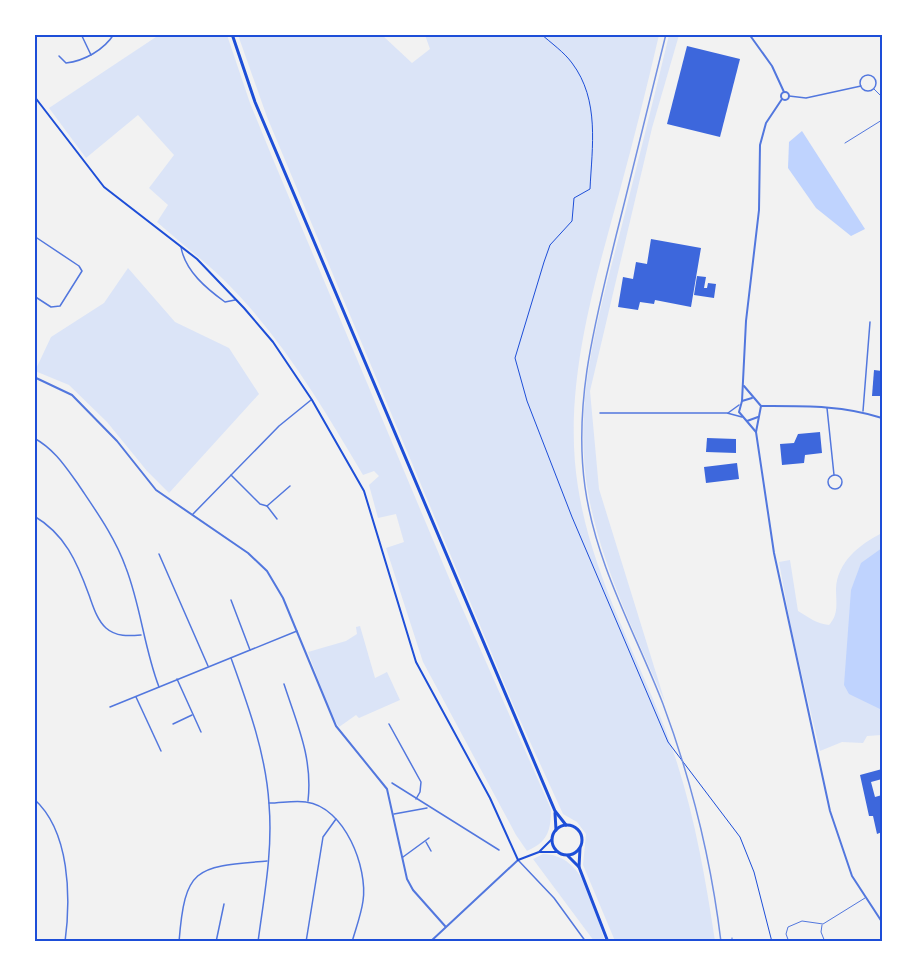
<svg xmlns="http://www.w3.org/2000/svg" width="917" height="976" viewBox="0 0 917 976" font-family="'Archivo Narrow',sans-serif">
<style>
.green{fill:#dbe4f7}
.water{fill:#bfd3fe}
.building{fill:#3d67dc}
.lines{fill:none;stroke-linecap:round;stroke-linejoin:round}
.path{stroke:#1d4ed8;stroke-width:1}
.service{stroke:#5277de;stroke-width:1}
.minor{stroke:#5277de;stroke-width:1.5}
.tertiary{stroke:#5277de;stroke-width:2}
.secondary{stroke:#1d4ed8;stroke-width:2}
.primary{stroke:#1d4ed8;stroke-width:3}
.rail{stroke:#7290e2;stroke-width:1.5}
.neatline{fill:none;stroke:#1d4ed8;stroke-width:2}
</style>
<rect width="100%" height="100%" fill="#f2f2f2"/>
<g class="green">
<path d="M159 35H227L250 103 275 164 452 585 551 809C551 832 547 842 527 851L516 835 423 662 386 548 404 542 396 514 378 518 369 485 379 476 374 471 363 475C323 407 280 335 223 279 202 259 178 241 157 222L168 205 149 188 174 155 138 115 86 158 49 108Z"/>
<path d="M238 35H382L412 63 430 49 425 35H659C647 87 634 138 620 190 594 285 562 388 578 487 591 571 633 647 664 726 691 795 704 868 715 941H615L583 865 586 834 577 822 563 814 515 709 267 117Z"/>
<path d="M669 35H679L652 128 590 391 599 489 665 702C636 636 603 569 589 498 571 405 599 314 622 225 638 161 654 98 669 35Z"/>
<polygon points="128,268 175,322 229,348 259,394 169,493 147,471 107,422 69,385 35,371 51,337 104,303"/>
<path d="M882 533V735L867 736 863 743 842 742 820 751 792 633 779 562 790 560 798 611C808 617 817 624 829 625 839 614 836 603 836 589 837 562 860 544 882 533Z"/>
<polygon points="360,626 375,678 387,672 400,700 359,718 356,715 339,727 331,714 308,652 346,641 357,634 356,627"/>
<path d="M543 854C586 855 593 908 605 941H594L533 859Z"/>
</g>
<g class="water">
<polygon points="802,131 865,229 851,236 816,208 788,168 789,142"/>
<polygon points="882,548 882,710 849,694 844,685 851,590 861,563"/>
</g>
<g class="building">
<polygon points="687,46 740,59 720,137 667,124"/>
<polygon points="651,239 701,248 691,307 655,300 654,304 640,302 638,310 618,307 623,277 633,279 636,262 647,264"/>
<polygon points="697,276 706,277 704,288 707,288 708,283 716,284 714,298 694,295"/>
<polygon points="874,370 882,371 881,396 872,396"/>
<polygon points="820,432 822,453 805,455 804,463 782,465 780,444 794,443 798,434"/>
<polygon points="707,438 736,439 736,453 706,452"/>
<polygon points="737,463 739,479 706,483 704,467"/>
<polygon points="882,769 882,779 871,782 875,797 882,795 882,832 877,834 873,816 869,816 860,775"/>
</g>
<g class="lines">
<path class="path" d="M541 34C551 43 564 52 572 63 600 100 592 147 590 189L574 198 572 221 550 245 544 262 515 358 527 401 572 517 668 742 740 837 754 872 772 942"/>
<g class="service">
<polyline points="874,89 882,97"/>
<polyline points="845,143 882,120"/>
<polyline points="822,925 821,932 825,942"/>
<polyline points="732,938 732,942"/>
<polyline points="789,942 786,934 788,927 802,921 823,924 865,898"/>
</g>
<g class="minor">
<polyline points="81,34 91,55"/>
<path d="M59 56 66 63C84 61 104 50 114 34"/>
<circle cx="868" cy="83" r="8"/>
<polyline points="789,96 806,98 861,86"/>
<polyline points="34,236 79,266 82,271 60,306 51,307 34,296"/>
<path d="M181 247C185 271 207 289 225 302L235 300"/>
<polyline points="827,408 834,475"/>
<polyline points="863,411 870,322"/>
<polyline points="600,413 727,413 742,417"/>
<polyline points="728,413 739,405"/>
<path d="M34 438C54 449 65 466 78 484 96 511 115 537 126 568 141 607 144 648 159 687"/>
<polyline points="231,475 260,504 267,506 290,486"/>
<circle cx="835" cy="482" r="7"/>
<polyline points="267,506 277,519"/>
<polyline points="193,514 279,426 311,400"/>
<path d="M34 516C65 534 77 562 89 595 93 606 97 620 106 628 116 637 129 636 141 635"/>
<polyline points="159,554 208,666"/>
<polyline points="231,600 250,650"/>
<path d="M231 658C248 705 266 754 269 804 273 851 264 896 258 942"/>
<polyline points="177,679 201,732"/>
<path d="M284 684C297 724 313 758 308 801"/>
<polyline points="136,697 161,751"/>
<polyline points="110,707 297,631"/>
<polyline points="173,724 192,715"/>
<polyline points="389,724 421,782 420,792 416,799"/>
<polyline points="392,783 499,850"/>
<path d="M34 799C70 831 71 897 65 942"/>
<path d="M269 803C281 803 295 800 306 802 345 807 368 868 363 901 361 915 356 928 352 942"/>
<polyline points="394,814 427,808"/>
<polyline points="426,842 431,851"/>
<polyline points="403,857 429,838"/>
<polyline points="518,860 554,898 586,942"/>
<path d="M179 942C185 866 196 867 267 861"/>
<polyline points="216,942 224,904"/>
<polyline points="306,942 323,837 336,819"/>
</g>
<g class="tertiary">
<polyline points="749,34 772,66 784,92"/>
<circle cx="785" cy="96" r="4"/>
<polyline points="34,377 72,395 117,441 156,490 248,553 267,571 283,598 336,726 387,789 407,879 413,890 445,926"/>
<polyline points="744,386 761,406 756,432 774,553 830,811 852,876 882,922"/>
<polyline points="752,398 742,401 739,412 756,432"/>
<polyline points="742,401 746,321 759,210 760,145 766,123 782,99"/>
<path d="M761 406C802 406 843 405 882 418"/>
<polyline points="747,421 758,417"/>
<polyline points="430,942 518,860"/>
</g>
<g class="secondary">
<polyline points="34,96 104,187 197,259 244,308 273,342 312,400 364,491 416,662 490,798 518,860 539,852 552,839"/>
<polyline points="540,852 558,852"/>
</g>
<g class="primary">
<polyline points="232,34 255,102 555,811 566,825"/>
<polyline points="555,813 556,830"/>
<circle cx="567" cy="840" r="15"/>
<polyline points="580,848 579,867 608,942"/>
<polyline points="568,856 579,867"/>
</g>
<path class="rail" d="M666 34C649 102 633 169 616 236 596 319 573 401 585 487 596 565 635 632 663 704 692 782 711 859 721 942"/>
</g>
<rect width="917" height="976" fill="none" stroke="#ffffff" stroke-width="72"/>
<rect x="36" y="36" width="845" height="904" class="neatline"/>
</svg>
